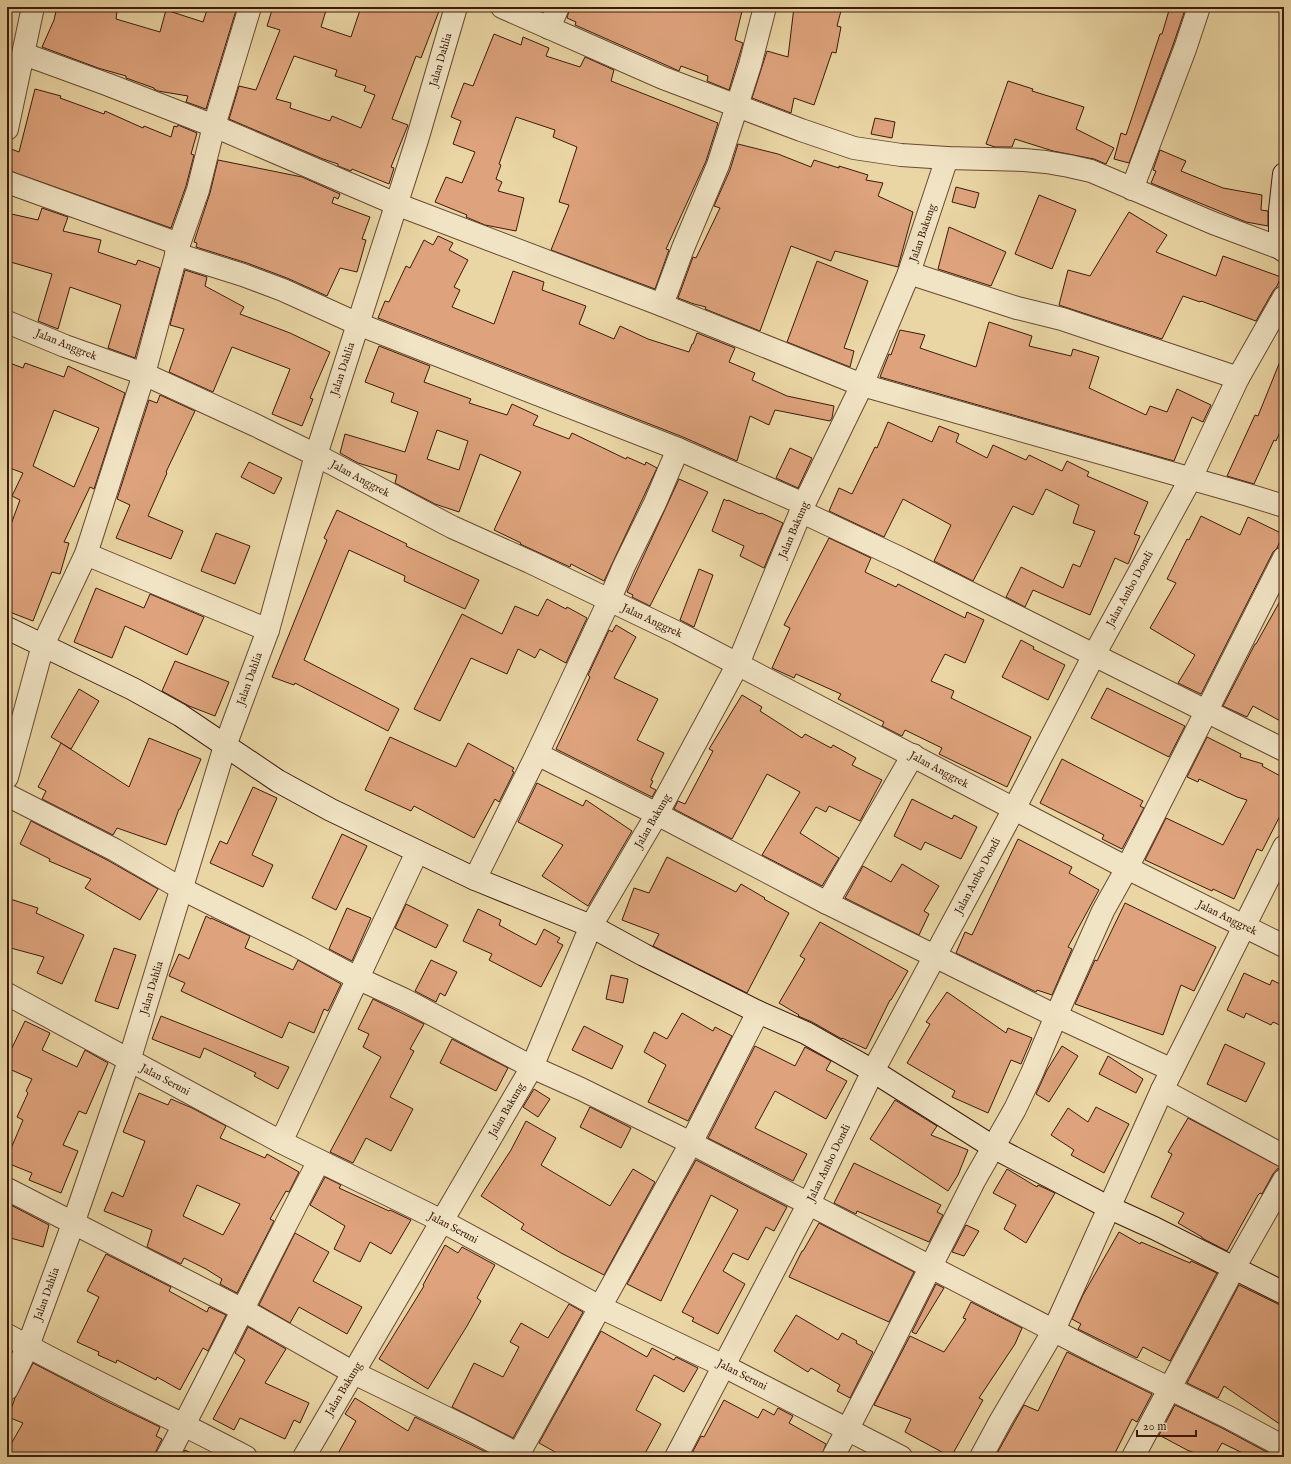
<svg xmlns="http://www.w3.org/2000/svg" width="1291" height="1464" viewBox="0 0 1291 1464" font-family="'IM FELL English',serif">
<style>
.building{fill:#dea37c;stroke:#3c1a0c;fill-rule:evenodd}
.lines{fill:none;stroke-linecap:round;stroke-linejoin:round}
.street-casing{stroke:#684932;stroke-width:24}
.secondary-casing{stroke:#3c1a0c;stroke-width:24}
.street{stroke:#f1e4c4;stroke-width:22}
.secondary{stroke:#f1e4c4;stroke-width:22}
.labels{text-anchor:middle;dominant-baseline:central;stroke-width:4;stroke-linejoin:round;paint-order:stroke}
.street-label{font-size:11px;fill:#3c1a0c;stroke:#f1e4c4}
</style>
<rect width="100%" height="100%" fill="#ead6a4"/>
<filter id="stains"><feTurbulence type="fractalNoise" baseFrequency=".005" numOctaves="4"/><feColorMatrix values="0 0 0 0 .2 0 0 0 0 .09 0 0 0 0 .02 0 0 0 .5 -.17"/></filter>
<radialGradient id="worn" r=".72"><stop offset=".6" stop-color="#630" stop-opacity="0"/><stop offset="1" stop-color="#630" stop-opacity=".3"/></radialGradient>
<g class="building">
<polygon points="57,7 100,7 117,11 116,19 160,32 166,10 203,22 208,7 237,7 206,109 186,102 188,96 158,91 154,89 154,88 126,78 126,76 98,68 42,47 54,20"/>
<path d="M273 7H327L321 27 351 37 361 7H428L439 11 421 58 416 56 392 119 408 125 391 167 394 168 389 184 352 169 351 171 338 166V164L323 159 229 119 239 86 256 90 280 30 267 26ZM294 56 337 70 335 76 366 86 364 91 375 95 361 128 332 116 330 121 290 108 291 103 276 99Z"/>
<polygon points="570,7 743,7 735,40 743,43 729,90 707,81 708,76 681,66 679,71 668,66 575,25 576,22 567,18"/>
<polygon points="794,7 842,7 837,26 841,27 836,53 832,52 814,105 794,98 791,113 752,98 767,51 788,57"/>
<polygon points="1170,7 1186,7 1173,45 1129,163 1114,159 1121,133 1126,135 1160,34 1162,34"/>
<polygon points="494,34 521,45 523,37 549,48 546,56 580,67 585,57 614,70 611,81 718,123 706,161 666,249 669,250 655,289 551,250 569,205 559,202 577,147 553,137 555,130 516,117 499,164 501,165 496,179 502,182 498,191 524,198 516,231 485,225 466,217 467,215 435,202 446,177 462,183 475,152 453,144 461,121 451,117 464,83 473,86"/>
<polygon points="1008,81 1033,89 1032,91 1084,107 1076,129 1114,148 1106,164 1094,159 1053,151 1015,139 1012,147 995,147 986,144"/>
<polygon points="35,89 61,96 60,98 104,114 105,111 143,128 144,126 171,137 174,126 177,127 178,125 197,133 191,154 194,155 186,186 171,228 7,170 7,160 11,149 19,152"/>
<polygon points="875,118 895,122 892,138 871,134"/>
<polygon points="738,144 778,154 811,167 814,160 839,168 839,166 868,175 866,180 883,183 878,196 913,212 898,267 835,251 831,261 791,246 760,331 705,309 706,307 694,304 678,298 693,257 696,258 720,208 714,206 730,170"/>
<polygon points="1160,150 1186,161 1181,171 1223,188 1262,195 1261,210 1268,211 1268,226 1246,222 1151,183 1156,171 1153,170"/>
<polygon points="218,160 302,177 340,194 338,199 334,197 332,203 370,217 362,239 366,240 357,272 340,268 327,296 287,278 247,263 196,247 197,243 194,242 210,193"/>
<polygon points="956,187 979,193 975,208 952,202"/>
<polygon points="1039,195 1076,210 1052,269 1015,254"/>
<polygon points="42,208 68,217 63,231 101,240 98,252 136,265 138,260 160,268 135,358 108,348 121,305 70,287 58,329 38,321 52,274 7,261 7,213 38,220"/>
<polygon points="1129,212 1167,235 1156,252 1216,276 1223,256 1281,277 1277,286 1273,291 1256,321 1201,301 1200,302 1183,296 1162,339 1059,305 1068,270 1090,276"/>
<polygon points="949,227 1006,252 991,286 938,269"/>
<polygon points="438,236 453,243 449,250 468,260 454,287 460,290 452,307 494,324 513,271 544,282 542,290 586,306 579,324 614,339 620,326 648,339 689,352 692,344 693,344 697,333 735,348 729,362 755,373 752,380 787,396 834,406 832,418 830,421 775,410 769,425 750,416 737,461 683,437 378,318 385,301 389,302 406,266 410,268 424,240 433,245"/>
<polygon points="817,261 868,281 844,348 854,351 850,367 787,342"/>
<polygon points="185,270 207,277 205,286 244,307 240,314 290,333 330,352 310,398 313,399 302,426 272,414 290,369 232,347 213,392 169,372 184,329 170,325"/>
<polygon points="989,322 1032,336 1029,346 1071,356 1073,349 1099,357 1089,388 1146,415 1150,406 1167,412 1177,389 1211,405 1203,422 1192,417 1174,461 880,377 889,354 891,355 900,330 925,335 920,348 976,367"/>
<path d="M379 346 430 366 424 382 471 399 469 403 507 415 512 404 538 416 533 425 569 439 572 433 626 459 627 457 645 465 646 462 657 468 604 581 571 564 570 567 520 544 521 543 494 530 521 472 480 454 459 512 435 504 395 483 397 475 358 463 340 453 345 434 405 452 418 412 391 402 394 393 365 382ZM437 430 468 441 459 470 427 459Z"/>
<polygon points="1283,354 1284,423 1276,441 1274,440 1254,484 1227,476 1255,415 1258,416"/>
<path d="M7 362 23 368 25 363 64 377 68 366 125 393 94 489 90 487 64 542 69 543 60 574 52 572 33 621 7 611V535L20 500 12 496 23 473 7 467ZM54 410 99 428 74 487 33 466Z"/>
<polygon points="160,395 195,411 166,472 167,473 148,516 183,531 171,559 116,538 130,505 117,499 149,400 157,403"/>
<polygon points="888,422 932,442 939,426 959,434 956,442 987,458 993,445 1026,460 1029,455 1062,471 1067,461 1089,472 1087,476 1148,502 1134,534 1140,536 1128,564 1115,558 1090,615 1033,590 1025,607 1006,597 1021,567 1063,588 1073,564 1080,567 1095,531 1073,523 1079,505 1046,489 1033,515 1013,506 973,581 934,561 951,525 903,499 884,537 829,511 839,488 852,494 875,447 877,448"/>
<polygon points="790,448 812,458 798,488 776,478"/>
<polygon points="249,462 282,478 274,494 241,477"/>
<polygon points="679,479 708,492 650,606 632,597 633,595 627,592"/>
<polygon points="724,499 727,501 728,500 760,514 761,513 783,523 764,568 740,556 744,546 712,531"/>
<polygon points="337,510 407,544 406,546 479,580 465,609 404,581 405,576 349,550 304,660 399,709 388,731 295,683 294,685 272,677 327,540 324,538"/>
<polygon points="1201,516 1240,535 1248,517 1283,534 1277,548 1273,552 1201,694 1178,683 1195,655 1150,628 1176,583 1167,579 1187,539 1189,540"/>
<polygon points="216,533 250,546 235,584 201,571"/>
<polygon points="829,538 871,558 865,572 896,587 898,584 965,618 967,612 984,620 965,663 945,654 931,681 954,691 951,698 1031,737 1007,787 939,754 942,748 905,730 902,736 882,726 884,722 838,699 841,694 796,674 794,678 772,668 790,628 784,625"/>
<polygon points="699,569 713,575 694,627 680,620"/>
<polygon points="96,588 144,608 150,594 204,617 187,655 125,626 112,658 74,642"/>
<polygon points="1284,594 1284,723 1253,706 1247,717 1223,706 1255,644 1256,644"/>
<polygon points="547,599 566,609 567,607 587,618 566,663 540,649 535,658 518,649 507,674 471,658 440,721 414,709 462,614 502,634 515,606 538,616"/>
<polygon points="616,625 636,637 614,678 658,699 637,740 664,753 651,780 653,781 650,787 656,790 652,797 556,749 590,677 588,675 609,630 612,632"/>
<polygon points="1021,640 1034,647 1033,649 1065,665 1048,700 1002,677"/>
<polygon points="175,661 229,682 215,716 189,706 162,691"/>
<polygon points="1107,688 1185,726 1169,757 1091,718"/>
<polygon points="79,689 99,701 71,749 51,737"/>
<polygon points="742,695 762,707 760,711 802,738 805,734 831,748 833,745 856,758 852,765 882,780 860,821 829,806 826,812 816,807 800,833 839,858 822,886 762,855 800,792 767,774 732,839 674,809 678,801 685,804 713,751 709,749"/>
<polygon points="390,737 456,767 468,743 514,768 512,771 514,772 499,802 495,799 474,838 414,806 411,811 365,790"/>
<polygon points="1207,737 1241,754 1240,757 1263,764 1262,766 1284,778 1284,808 1262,851 1257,849 1234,899 1213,889 1212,891 1145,860 1166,818 1223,845 1247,800 1237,797 1199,779 1198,782 1187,777"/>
<polygon points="149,738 201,759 180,809 179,809 166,845 117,828 113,835 42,799 46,791 38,787 61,743 129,787"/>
<polygon points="1062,759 1143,801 1140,806 1144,808 1122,849 1102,839 1104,835 1040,803"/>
<polygon points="537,783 583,806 586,800 632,831 588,906 542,876 563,845 518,822"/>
<polygon points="253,787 277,798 252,855 273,865 263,887 210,863 220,841 227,844"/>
<polygon points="912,799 952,819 954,815 977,827 961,859 925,842 921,850 894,836"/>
<polygon points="31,821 109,861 158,889 140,920 85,888 91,879 49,861 50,859 20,844"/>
<polygon points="342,834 367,846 336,910 312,898"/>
<polygon points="1018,839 1072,867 1069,873 1099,890 1068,947 1072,949 1052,995 1037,990 1036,992 956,953 965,932 972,935"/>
<polygon points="667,857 736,892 741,884 765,898 764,899 789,913 747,993 653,946 659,934 622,920 634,888 649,893"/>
<polygon points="902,864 939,886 924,911 929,914 919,935 845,898 863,866 891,882"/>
<polygon points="7,898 38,908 36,913 84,935 62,984 37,973 44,957 7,947"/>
<polygon points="1125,903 1216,947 1194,991 1181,985 1163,1035 1075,1004 1095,960 1097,961"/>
<polygon points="406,904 448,925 436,948 395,928"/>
<polygon points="347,908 371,918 352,961 329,949"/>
<polygon points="478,909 501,920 499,925 536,945 544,929 560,938 557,942 563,945 541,987 489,960 492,954 463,941"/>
<polygon points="206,916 211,919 211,918 250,936 245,948 293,970 298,960 341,984 328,1011 324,1009 314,1033 289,1022 282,1038 181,991 185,983 169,976 179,954 189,959"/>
<polygon points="820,922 908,971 891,1000 890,1000 866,1049 842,1038 842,1039 812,1022 798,1016 799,1015 779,1003 805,959 800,956"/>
<polygon points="114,948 136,955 118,1009 95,1001"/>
<polygon points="431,960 457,972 445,996 440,993 436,1002 415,991"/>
<polygon points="1244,973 1270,985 1272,980 1284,986 1284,1027 1273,1022 1271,1025 1246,1013 1244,1018 1227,1010"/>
<polygon points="611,975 628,979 623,1003 606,999"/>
<polygon points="947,992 1006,1033 1008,1028 1032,1038 1021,1064 1011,1060 988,1113 952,1097 955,1091 907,1063 930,1024 926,1022"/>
<polygon points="373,999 424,1024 410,1049 414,1051 390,1097 413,1109 391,1151 366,1138 353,1163 330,1152 381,1057 363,1047 369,1034 358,1029"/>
<polygon points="682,1013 713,1031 715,1027 732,1036 688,1121 648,1102 666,1065 644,1052 654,1032 667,1039"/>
<polygon points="161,1016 209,1035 289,1067 278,1089 254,1076 256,1073 204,1048 200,1058 152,1039"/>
<polygon points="25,1021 50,1033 42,1050 77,1067 85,1050 108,1063 86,1114 79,1111 63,1145 78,1151 61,1193 29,1180 32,1173 7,1163 7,1158 23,1120 17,1117 28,1093 26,1091 32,1079 7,1068 7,1058"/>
<polygon points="584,1026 623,1046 612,1069 572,1050"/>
<polygon points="452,1039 508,1068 496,1091 440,1063"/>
<polygon points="1225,1044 1265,1063 1246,1102 1207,1084"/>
<polygon points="755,1046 795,1066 805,1047 831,1061 826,1070 847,1081 826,1119 775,1091 755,1128 807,1154 793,1181 708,1138"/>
<polygon points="1062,1046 1078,1056 1049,1102 1036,1094 1047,1070"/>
<polygon points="1108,1056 1143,1079 1136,1093 1099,1074"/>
<polygon points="534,1089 550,1099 538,1117 523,1107"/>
<path d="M139 1093 168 1105 171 1099 192 1108 226 1126 220 1138 265 1158 267 1154 299 1172 289 1192 286 1191 270 1219 274 1221 237 1293 220 1284 222 1279 206 1269 184 1258 181 1264 147 1247 152 1230 104 1211 112 1192 123 1197 145 1141 123 1132ZM197 1185 240 1204 223 1235 183 1216Z"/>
<polygon points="895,1100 937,1126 931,1135 968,1150 958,1175 948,1191 870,1139"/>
<polygon points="590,1107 631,1128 621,1148 580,1127"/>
<polygon points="1096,1107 1129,1124 1104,1173 1071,1155 1074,1150 1051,1135 1068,1108 1088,1122"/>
<polygon points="1188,1118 1282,1168 1277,1169 1273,1174 1262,1194 1260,1193 1258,1195 1227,1251 1202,1238 1202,1237 1178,1223 1184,1213 1151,1197 1172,1154 1168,1152"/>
<polygon points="526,1121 556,1138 541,1165 610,1206 633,1169 655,1182 604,1275 561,1253 521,1229 524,1224 481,1196 511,1150"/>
<polygon points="696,1160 787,1207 774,1231 766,1227 748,1260 733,1253 723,1271 745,1284 718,1334 692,1321 694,1318 682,1312 738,1210 711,1195 661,1301 627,1284"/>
<polygon points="854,1163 941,1205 937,1212 943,1215 929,1242 857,1211 856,1214 834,1203"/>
<polygon points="1007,1169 1037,1187 1038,1185 1055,1193 1026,1243 1004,1229 1016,1205 993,1193"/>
<polygon points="325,1177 341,1185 339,1188 389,1211 390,1210 411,1220 391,1254 370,1242 360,1262 334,1249 345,1226 310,1205"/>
<polygon points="7,1203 49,1225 43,1247 7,1237"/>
<polygon points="819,1223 914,1272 889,1322 789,1277 802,1251 803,1251"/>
<polygon points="966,1225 979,1231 964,1256 952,1252"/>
<polygon points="1119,1232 1140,1244 1141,1242 1190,1263 1191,1261 1217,1273 1170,1361 1143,1347 1137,1358 1078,1329 1081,1324 1072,1319 1083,1295"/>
<polygon points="295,1233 329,1252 313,1281 362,1307 347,1334 299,1307 290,1323 259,1305"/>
<polygon points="445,1245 458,1253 462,1247 495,1265 477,1298 481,1301 467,1326 428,1389 379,1359 424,1286 423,1285"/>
<polygon points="106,1254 171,1287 169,1291 207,1312 209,1307 226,1315 208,1351 203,1348 180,1390 157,1377 156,1380 117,1360 116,1363 98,1355 99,1352 77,1342 99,1297 87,1291"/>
<polygon points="936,1284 944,1288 916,1334 912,1332"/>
<polygon points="1239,1285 1284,1307 1284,1427 1224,1386 1218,1398 1187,1383"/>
<polygon points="971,1302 1022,1328 1015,1344 979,1398 983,1400 951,1457 905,1432 911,1419 874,1405 910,1336 944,1352 966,1319 963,1318"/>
<polygon points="569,1304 583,1312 513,1438 452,1407 474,1363 503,1377 519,1347 510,1342 521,1323 548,1338"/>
<polygon points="796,1315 838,1340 842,1333 857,1341 856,1343 873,1352 850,1398 837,1391 840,1385 811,1368 808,1372 774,1351"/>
<polygon points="248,1327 286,1349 265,1383 309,1403 300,1423 294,1420 285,1439 240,1418 234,1430 213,1419 245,1360 235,1353"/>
<polygon points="601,1331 647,1357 652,1348 674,1360 676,1357 698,1368 684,1392 654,1375 636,1410 661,1424 643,1457 564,1457 539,1443"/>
<polygon points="1067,1352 1152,1394 1137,1422 1132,1419 1113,1457 995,1457 1024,1405 1038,1411"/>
<polygon points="33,1363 106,1401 160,1427 156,1436 162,1439 156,1451 155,1457 7,1457 7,1451 23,1423 8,1417 15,1398"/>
<polygon points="355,1398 408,1431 415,1417 496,1457 336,1457 356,1421 345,1414"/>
<polygon points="724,1400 758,1418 763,1409 774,1415 778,1408 793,1416 789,1423 826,1444 821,1457 690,1457 701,1436 704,1437"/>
<polygon points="1175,1405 1222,1428 1276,1457 1251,1457 1222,1443 1214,1457 1204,1457 1187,1450 1159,1435"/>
<polygon points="185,1450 199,1457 181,1457"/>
</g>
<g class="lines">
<defs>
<g id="street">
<polyline points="502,7 663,78 801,130 854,148 901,155 947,158 1024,160 1046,162 1069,166 1091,171 1213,223 1280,248"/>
<polyline points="549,28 558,7"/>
<polyline points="24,54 109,85 214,126 396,204 662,305 862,385 1245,494 1284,506"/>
<polyline points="7,129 33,7"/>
<polyline points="7,182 179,244"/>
<polyline points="1132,189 1185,49 1199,7"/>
<polyline points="176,254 243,275 283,290 358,324 678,449 804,504"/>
<polyline points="909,273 1017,308 1062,319 1238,378"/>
<polyline points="662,305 683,248 718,165 750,65 765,7"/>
<polyline points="7,322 65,346 144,374 255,425 316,455 452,527 530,562 678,633 1127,868 1284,946"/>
<polyline points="802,512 902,559 1284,750"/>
<polyline points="86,554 268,630"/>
<polyline points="537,754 657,814 827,903 1056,1016 1172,1070"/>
<polyline points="7,777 43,645 86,554 144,374 179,244 198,190 214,126 250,7"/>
<polyline points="7,795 115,850 182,889 297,946 357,978 405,1000 532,1067 581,1089 691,1143 1099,1354 1228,1417 1284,1447"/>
<polyline points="475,879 537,754 609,601 624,566 655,503 678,449"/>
<polyline points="827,903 913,755"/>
<polyline points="7,994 281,1142 442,1221 600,1307 724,1366 901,1457"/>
<polyline points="1162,1090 1284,1156"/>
<polyline points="281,1142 417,852"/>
<polyline points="7,1189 243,1310 354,1373 471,1430 523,1457"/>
<path d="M7 1335C85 1378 167 1415 246 1457"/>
<polyline points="7,1389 28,1346 73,1224 129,1061 225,746 268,630 316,455 417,140 456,7"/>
<path d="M167 1457C219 1359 267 1259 319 1161"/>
<polyline points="304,1457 532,1067 591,926 657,814 738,664 804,504 862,385 909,273 947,158"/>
<polyline points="517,1457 691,1143 758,1012"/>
<polyline points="676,1457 809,1203 873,1071 1014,809 1094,655 1191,478 1238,378 1284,297"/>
<polyline points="833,1457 880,1367 974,1181 1015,1109 1032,1073 1056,1016 1103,911 1127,868 1284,558"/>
<polyline points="981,1457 1001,1420 1054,1330 1162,1090 1284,847"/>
<polyline points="1133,1457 1234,1268 1284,1180"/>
</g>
<g id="secondary">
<polyline points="1284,174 1280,210 1280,248 1284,251"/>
<polyline points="7,628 133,689 180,715 278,781 331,810 475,879 591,926 644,955 758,1012 806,1033 873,1071 993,1147 1108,1207 1154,1228 1284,1293"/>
</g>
</defs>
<use href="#street" class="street-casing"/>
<use href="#secondary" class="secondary-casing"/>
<use href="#street" class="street"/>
<use href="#secondary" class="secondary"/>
</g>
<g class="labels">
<g class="street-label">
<text transform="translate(441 60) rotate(-74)">Jalan Dahlia</text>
<text transform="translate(923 233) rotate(-71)">Jalan Bakung</text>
<text transform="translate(66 345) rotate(22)">Jalan Anggrek</text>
<text transform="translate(343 369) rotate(-72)">Jalan Dahlia</text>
<text transform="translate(360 479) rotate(28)">Jalan Anggrek</text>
<text transform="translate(794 530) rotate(-67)">Jalan Bakung</text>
<text transform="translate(1130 589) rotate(-61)">Jalan Ambo Dondi</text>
<text transform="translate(652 621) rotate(25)">Jalan Anggrek</text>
<text transform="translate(250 679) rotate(-70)">Jalan Dahlia</text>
<text transform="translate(939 770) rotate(28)">Jalan Anggrek</text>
<text transform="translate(653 821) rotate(-60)">Jalan Bakung</text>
<text transform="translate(978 876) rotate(-62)">Jalan Ambo Dondi</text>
<text transform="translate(1227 918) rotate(26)">Jalan Anggrek</text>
<text transform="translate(152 988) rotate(-73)">Jalan Dahlia</text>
<text transform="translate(165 1080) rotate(28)">Jalan Seruni</text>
<text transform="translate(507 1110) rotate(-60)">Jalan Bakung</text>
<text transform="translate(829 1163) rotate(-64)">Jalan Ambo Dondi</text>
<text transform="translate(453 1228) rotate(28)">Jalan Seruni</text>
<text transform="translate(47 1294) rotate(-70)">Jalan Dahlia</text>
<text transform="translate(742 1375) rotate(27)">Jalan Seruni</text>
<text transform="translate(344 1389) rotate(-59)">Jalan Bakung</text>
</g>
</g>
<rect width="1291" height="1464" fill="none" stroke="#ead6a4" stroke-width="24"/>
<rect x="8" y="8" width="1275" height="1448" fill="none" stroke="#3c1a0c" stroke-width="2"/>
<rect x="12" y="12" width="1267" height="1440" fill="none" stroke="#3c1a0c"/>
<path d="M1137 1430v6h59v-6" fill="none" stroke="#3c1a0c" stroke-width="2"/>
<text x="1143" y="1430" font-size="12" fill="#3c1a0c" stroke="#f1e4c4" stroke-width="3" paint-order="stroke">20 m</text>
<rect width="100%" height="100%" filter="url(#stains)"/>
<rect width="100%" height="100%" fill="url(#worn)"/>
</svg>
